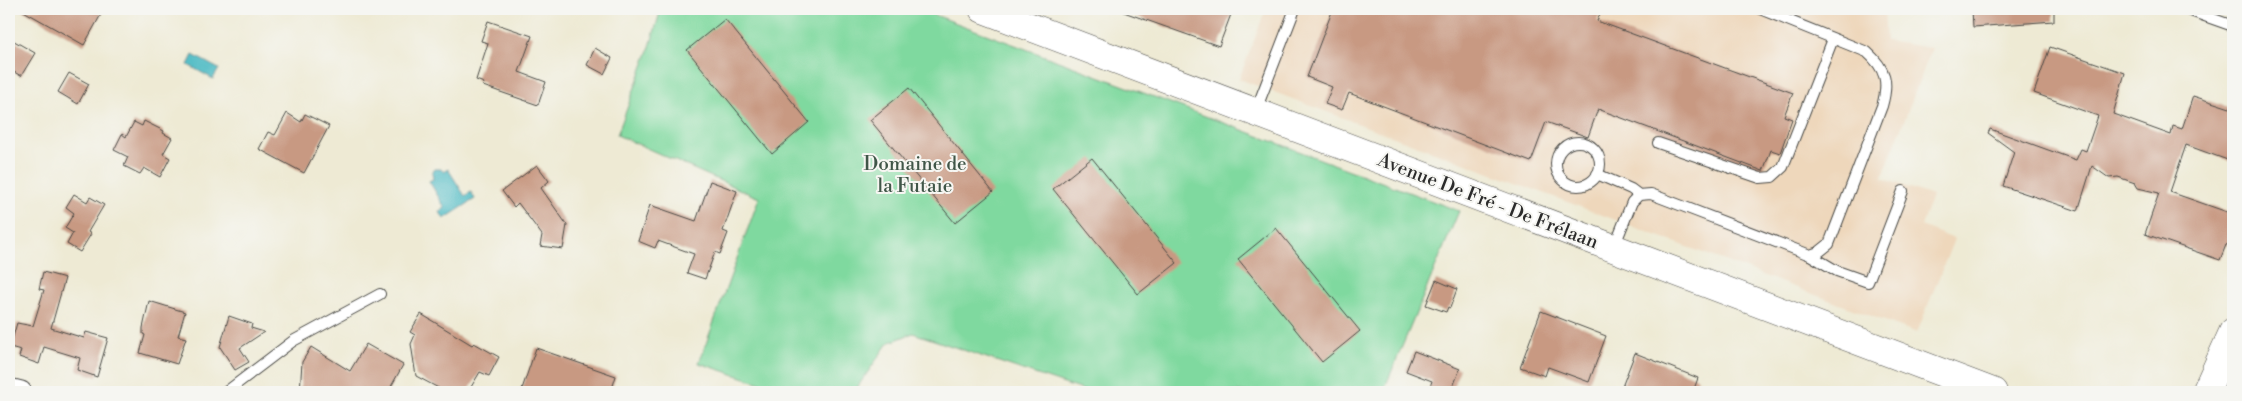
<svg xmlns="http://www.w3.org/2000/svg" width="2242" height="401" viewBox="0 0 2242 401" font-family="'Libre Bodoni',serif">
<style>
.built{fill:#eed7bb}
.green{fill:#7fd99f;stroke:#558265}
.water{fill:#4ab9c3;stroke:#3a7277}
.building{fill:#c89982}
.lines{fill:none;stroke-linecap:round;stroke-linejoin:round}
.service-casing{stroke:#484844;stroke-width:12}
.minor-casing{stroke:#484844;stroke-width:23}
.secondary-casing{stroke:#484844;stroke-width:29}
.primary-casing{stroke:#484844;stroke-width:29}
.service{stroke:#fff;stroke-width:10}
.minor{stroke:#fff;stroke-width:21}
.secondary{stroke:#fff;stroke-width:28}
.primary{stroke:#fff;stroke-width:28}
.labels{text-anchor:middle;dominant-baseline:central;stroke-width:4;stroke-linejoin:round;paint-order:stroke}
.park-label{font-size:19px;fill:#405648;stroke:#f6f6f2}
.street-label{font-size:19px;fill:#2b2b2b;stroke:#f6f6f2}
</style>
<rect width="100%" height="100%" fill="#f6f6f2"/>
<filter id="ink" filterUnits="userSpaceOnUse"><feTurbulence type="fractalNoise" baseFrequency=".02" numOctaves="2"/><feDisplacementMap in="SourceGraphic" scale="10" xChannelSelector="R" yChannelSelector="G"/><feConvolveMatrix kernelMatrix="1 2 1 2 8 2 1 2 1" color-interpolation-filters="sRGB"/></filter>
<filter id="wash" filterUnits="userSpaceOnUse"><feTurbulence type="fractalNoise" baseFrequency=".0096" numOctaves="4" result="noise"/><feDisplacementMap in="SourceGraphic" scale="20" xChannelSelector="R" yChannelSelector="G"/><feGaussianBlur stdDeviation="1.12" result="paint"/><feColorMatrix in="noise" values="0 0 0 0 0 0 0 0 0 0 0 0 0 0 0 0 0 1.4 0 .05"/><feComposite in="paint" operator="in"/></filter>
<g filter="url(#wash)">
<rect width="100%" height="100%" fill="#eeead4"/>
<polygon class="built" points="1266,9 1884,9 1886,41 1932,48 1882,178 1932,196 1921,226 1954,239 1917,333 1239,79"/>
<polygon class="green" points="661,9 919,9 1459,211 1383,392 1088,392 913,333 888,343 854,392 788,392 699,363 759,198 617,135 649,50"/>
<g class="water">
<polygon points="193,55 219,69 213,79 188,65"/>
<polygon points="435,169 441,169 444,172 448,169 465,196 471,192 475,199 444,219 440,212 445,208 429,181 433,179 432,172"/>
</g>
<g id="blocks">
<g class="building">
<polygon points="20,9 104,9 84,45"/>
<polygon points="1121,9 1233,9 1219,46 1121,11"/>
<polygon points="1333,9 1602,9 1597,21 1793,93 1784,116 1792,119 1780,153 1771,150 1763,171 1598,109 1588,137 1546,122 1531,162 1349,93 1342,110 1325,104 1332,87 1307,77"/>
<polygon points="1972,9 2054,9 2054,21 1973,27"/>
<polygon points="725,19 809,122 772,154 687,50"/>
<polygon points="488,21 532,36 519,72 546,82 538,105 483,86 484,83 476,80 488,43 481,41"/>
<polygon points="9,38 35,53 21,76 9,69"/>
<polygon points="2050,47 2125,73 2113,114 2171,135 2173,126 2182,129 2193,96 2233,109 2233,162 2186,145 2170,192 2233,214 2231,228 2233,232 2233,242 2226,245 2220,260 2145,234 2159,193 2138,188 2135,183 2118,177 2109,178 2092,166 2078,211 2003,186 2014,152 1988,133 1990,129 2076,160 2081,149 2086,151 2098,116 2034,93"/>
<polygon points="595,48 612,58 604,74 587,65"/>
<polygon points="69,73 89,84 78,104 58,92"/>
<polygon points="909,88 993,192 955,223 870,120"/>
<polygon points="287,113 301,122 305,114 329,126 304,173 259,149 268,132 275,135"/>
<polygon points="144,121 164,131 163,133 172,138 163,154 170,158 160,177 144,168 140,174 124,166 128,157 114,150 122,134 126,137 134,122 142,126"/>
<polygon points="1092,158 1177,263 1138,294 1053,189"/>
<polygon points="537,165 549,181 541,188 567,225 563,249 540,246 542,235 518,203 514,207 502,191"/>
<polygon points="710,181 737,191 723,231 728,233 720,254 715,252 705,279 687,273 694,254 658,241 655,248 638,241 650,205 696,221"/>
<polygon points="74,194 87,202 90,197 104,205 88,232 91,234 80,252 67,244 73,233 65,228 74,213 66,207"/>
<polygon points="1276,228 1360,331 1322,362 1238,259"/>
<polygon points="43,272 65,278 51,328 84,338 86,332 108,338 97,377 77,370 80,358 44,347 39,364 19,357 21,350 10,347 17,323 33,326 44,290 39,289"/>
<polygon points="1436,280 1457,289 1450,308 1448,307 1446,312 1426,305"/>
<polygon points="149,301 185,312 178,336 186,338 177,364 140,353 145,335 143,334 143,328"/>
<polygon points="1541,311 1606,336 1589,382 1548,367 1545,376 1520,367"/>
<polygon points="421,314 472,345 474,343 499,357 489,376 480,372 468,392 446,392 416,376 411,344 415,335 410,332"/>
<polygon points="229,316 252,324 251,328 264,332 240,348 249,362 235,370 220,347"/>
<polygon points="366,344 403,365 388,392 300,392 302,362 311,347 350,371"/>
<polygon points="536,348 616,376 611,392 521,392"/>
<polygon points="1414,351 1460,369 1451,392 1428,392 1432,381 1406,371"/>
<polygon points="1635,353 1698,378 1693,392 1620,392"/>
</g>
</g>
</g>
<g filter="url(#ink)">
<use href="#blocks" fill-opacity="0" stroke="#484844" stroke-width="1"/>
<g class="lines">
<defs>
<g id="service">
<polyline points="2185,9 2233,26"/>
<polyline points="1256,110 1295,9"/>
<circle cx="1578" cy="164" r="22"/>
<polyline points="1658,143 1760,178 1772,177 1783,167 1833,39"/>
<polyline points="1597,174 1631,189 1639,195"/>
<path d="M1614 247 1632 202 1639 195 1651 194 1810 255 1819 252 1829 244 1882 106C1889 82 1886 69 1867 52L1760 9"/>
<polyline points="1810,255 1837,271 1868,282 1903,191"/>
<polyline points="226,392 293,341 380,294"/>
</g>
<polyline id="minor" points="9,389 21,392"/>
<polyline id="secondary" points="983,9 1993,392"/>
<polyline id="primary" points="2206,392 2233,332"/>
</defs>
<use href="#service" class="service-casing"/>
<use href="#minor" class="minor-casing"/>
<use href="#secondary" class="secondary-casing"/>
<use href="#primary" class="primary-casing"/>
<use href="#service" class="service"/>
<use href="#minor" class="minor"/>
<use href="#secondary" class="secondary"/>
<use href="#primary" class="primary"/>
</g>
</g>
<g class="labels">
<g class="park-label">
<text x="915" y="164">Domaine de<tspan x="915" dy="22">la Futaie</tspan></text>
</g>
<g class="street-label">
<text transform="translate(1488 201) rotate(21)">Avenue De Fré - De Frélaan</text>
</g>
</g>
<rect width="2242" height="401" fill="none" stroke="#f6f6f2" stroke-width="30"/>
</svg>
